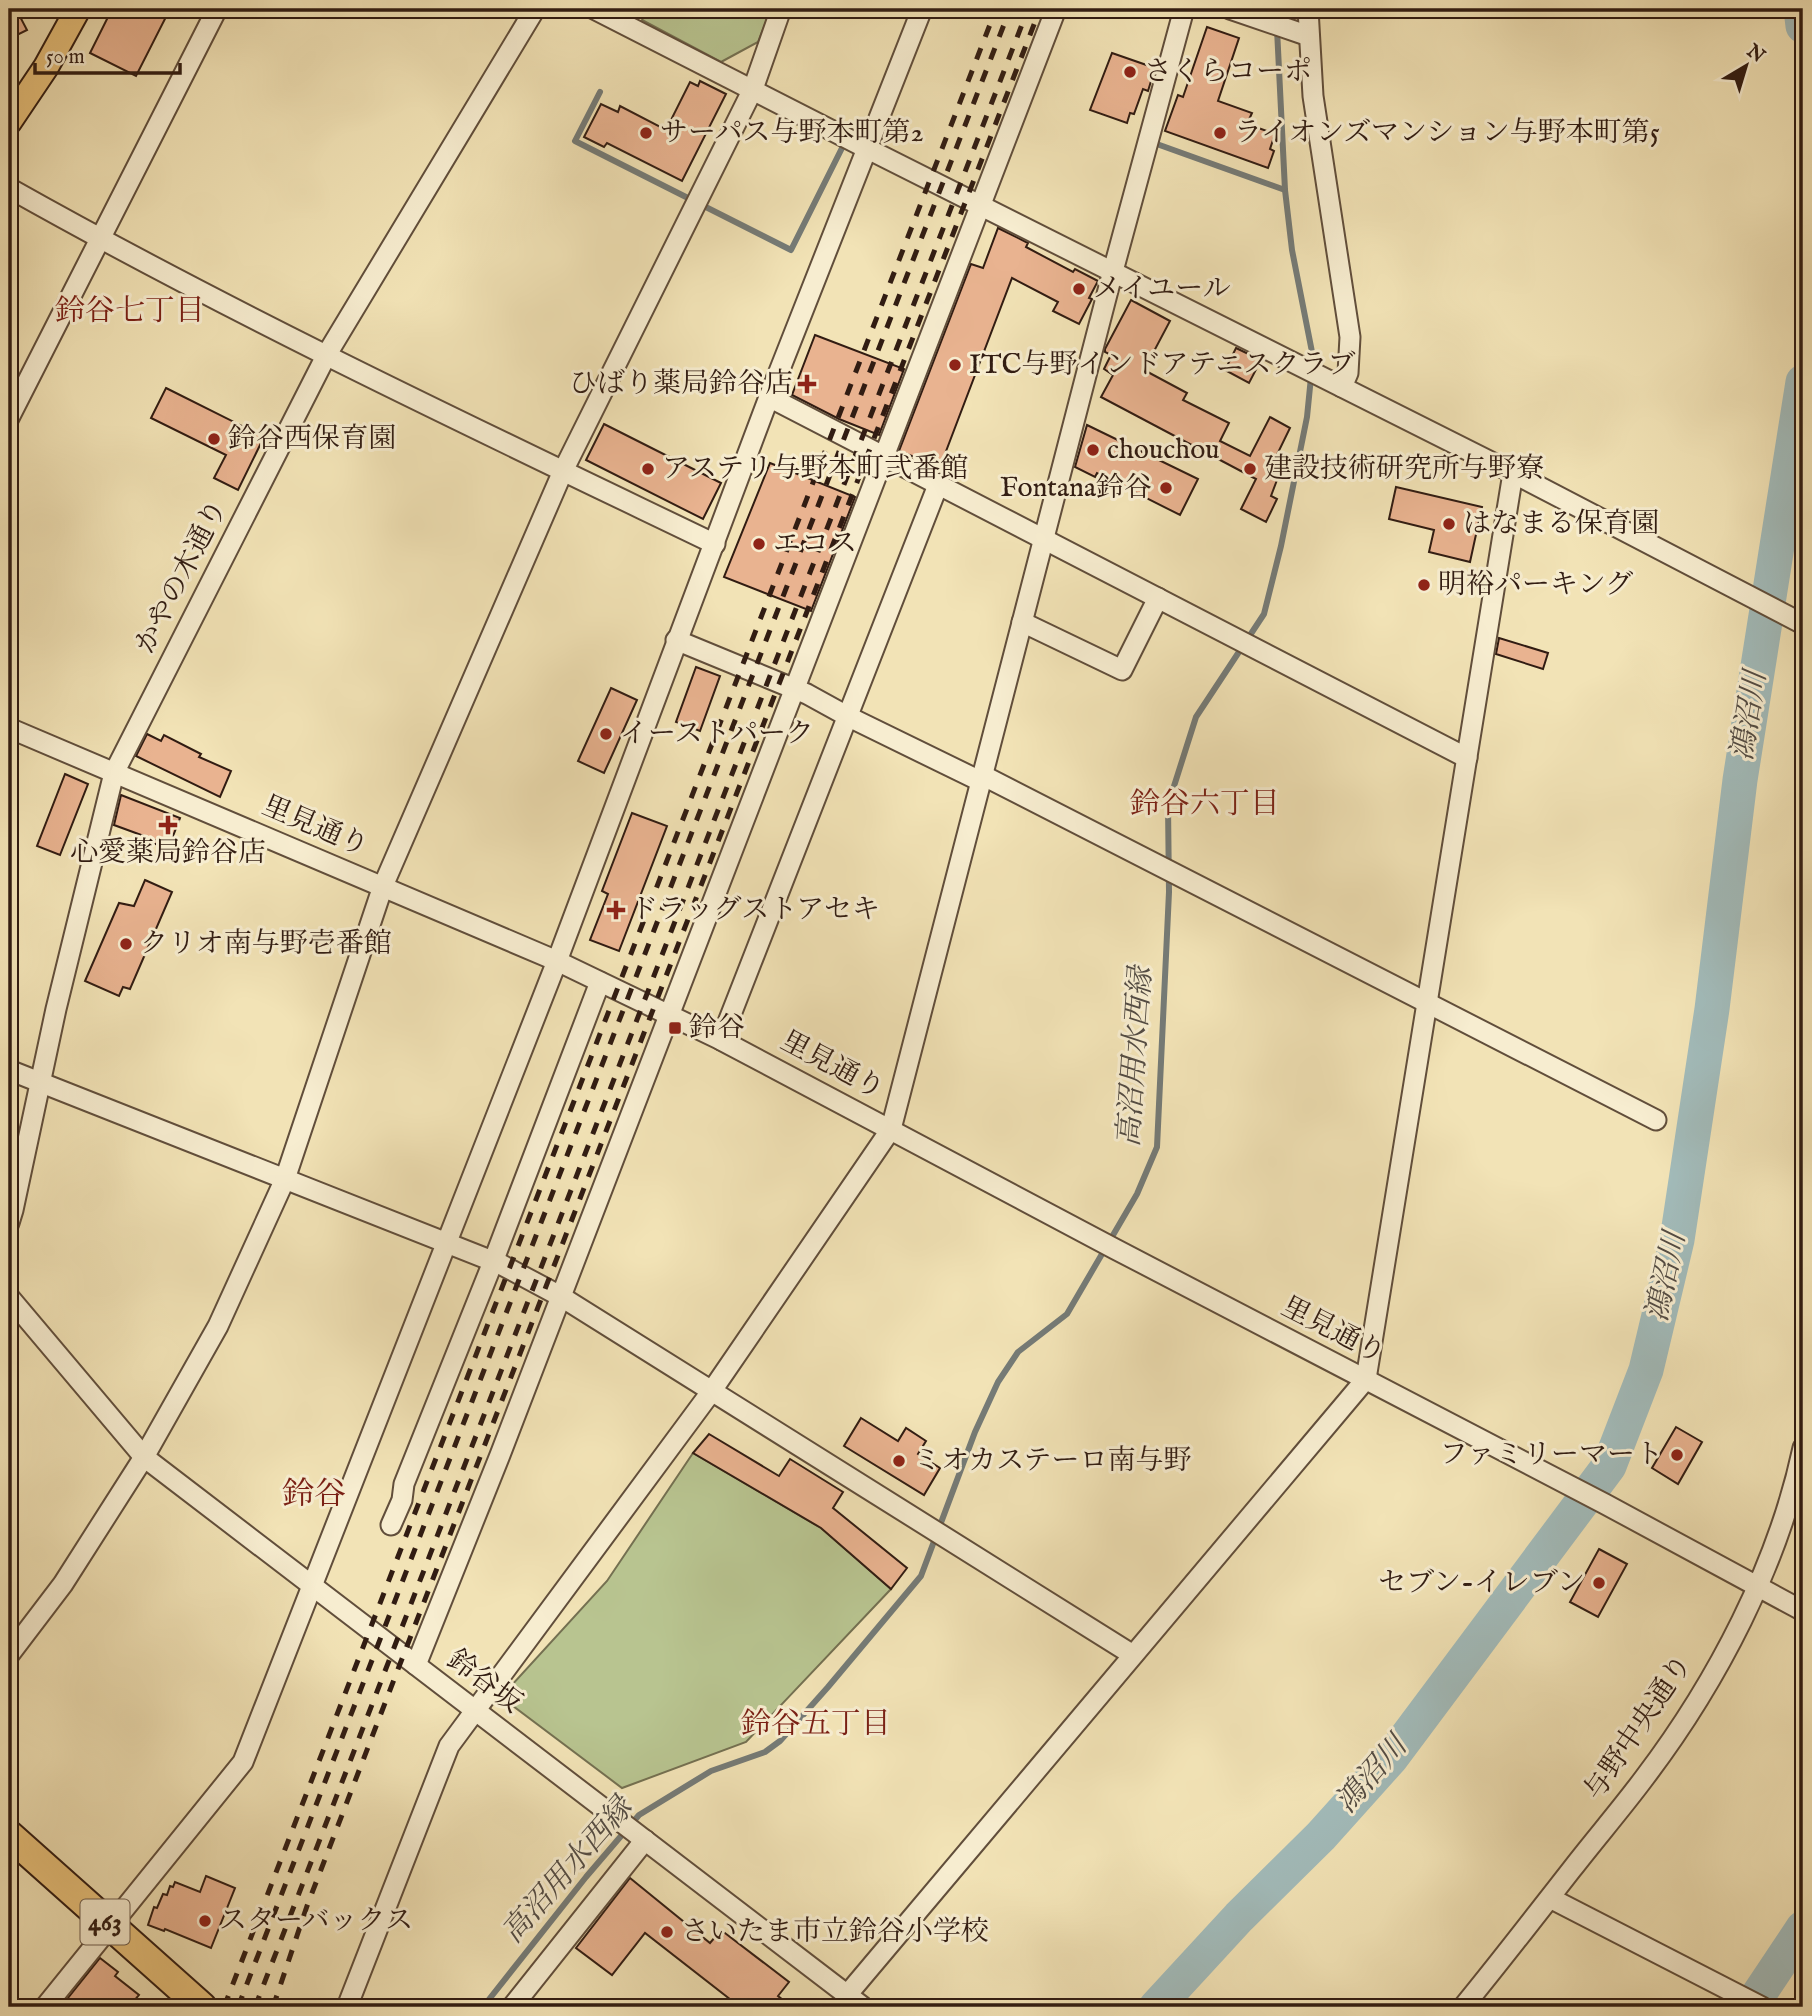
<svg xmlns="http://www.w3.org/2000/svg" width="1812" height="2016" viewBox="0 0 1812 2016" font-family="'IM FELL English','Noto Serif JP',serif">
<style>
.green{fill:#b8c490;stroke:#747051;stroke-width:2}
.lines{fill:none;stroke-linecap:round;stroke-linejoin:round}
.stream{stroke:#757b77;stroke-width:6}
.river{stroke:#a2bbba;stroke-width:35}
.building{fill:#e9b390;stroke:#311c12;stroke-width:2}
.minor-casing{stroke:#614e3b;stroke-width:23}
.major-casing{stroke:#311c12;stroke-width:28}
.highway-casing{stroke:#311c12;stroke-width:32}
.minor{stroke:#f7edd0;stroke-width:19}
.major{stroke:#e9c27b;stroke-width:24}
.highway{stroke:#e9c27b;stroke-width:28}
.rail{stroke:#311c12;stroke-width:5;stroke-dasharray:12 12;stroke-linecap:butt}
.poi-dot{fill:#8f2418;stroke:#f7edd0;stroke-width:2.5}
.labels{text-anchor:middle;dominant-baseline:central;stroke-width:6;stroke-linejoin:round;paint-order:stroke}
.shield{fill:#f7edd0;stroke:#6c5b4b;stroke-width:2}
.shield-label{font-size:26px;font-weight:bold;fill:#311c12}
.poi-label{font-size:28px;fill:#311c12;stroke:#f7edd0;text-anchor:start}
.street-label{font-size:28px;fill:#311c12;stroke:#f7edd0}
.neighbourhood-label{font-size:30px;fill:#7a1f14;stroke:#f7edd0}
.water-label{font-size:30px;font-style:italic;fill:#534c44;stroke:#f7edd0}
.quarter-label{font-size:32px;fill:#7a1f14;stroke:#f7edd0}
</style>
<rect width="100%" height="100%" fill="#f2e3b6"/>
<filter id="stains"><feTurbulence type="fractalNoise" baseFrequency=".00286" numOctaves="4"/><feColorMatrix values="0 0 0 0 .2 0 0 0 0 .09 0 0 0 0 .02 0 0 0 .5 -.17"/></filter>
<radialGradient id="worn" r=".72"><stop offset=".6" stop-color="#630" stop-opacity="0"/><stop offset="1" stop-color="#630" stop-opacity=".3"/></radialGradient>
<g class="green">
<polygon points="648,9 771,9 758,42 721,62 642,20"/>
<polygon points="1803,368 1803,461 1791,456"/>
<polygon points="693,1453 821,1528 891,1589 746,1742 622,1788 501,1697 607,1581"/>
</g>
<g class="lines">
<g class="stream">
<polyline points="600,92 575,141 791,250 842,148"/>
<polyline points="1154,143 1285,190"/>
<polyline points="483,2007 586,1877 639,1815 711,1771 765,1752 780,1741 828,1687 921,1576 975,1432 998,1382 1018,1352 1067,1314 1137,1194 1157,1147 1169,892 1168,805 1196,717 1264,614 1281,546 1307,417 1313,357 1292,250 1285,190 1276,9"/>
</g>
<g class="river">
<polyline points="1801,9 1803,26"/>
<polyline points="1156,2007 1239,1917 1321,1836 1391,1758 1609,1466 1646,1370 1677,1240 1712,1009 1740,780 1803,382"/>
<polyline points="1748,2007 1755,2000 1803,1928"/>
</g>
</g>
<g class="building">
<polygon points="9,9 16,9 27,30 9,39"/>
<polygon points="112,9 170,9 136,76 90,53"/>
<polygon points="1207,27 1239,38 1218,101 1252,113 1247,124 1275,134 1270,149 1274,151 1268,168 1165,131 1178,95 1183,97"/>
<polygon points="1112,53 1155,68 1148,91 1143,89 1134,114 1130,113 1127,123 1090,110"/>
<polygon points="700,81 726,94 682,181 607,143 604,147 584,137 601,104 618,112 620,106 666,130 690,82 698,86"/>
<polygon points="998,228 1028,243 1026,247 1073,272 1075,269 1098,281 1089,298 1092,299 1079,324 1053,311 1058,302 1012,278 940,467 899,451 971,264 983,268"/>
<polygon points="1131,300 1170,321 1144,370 1187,393 1183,400 1229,423 1220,441 1250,456 1270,417 1290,428 1271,467 1280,472 1271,496 1277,499 1266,522 1241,509 1256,479 1101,397 1113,375 1104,369 1111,355 1105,352 1105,349"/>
<polygon points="815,335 904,369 879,435 839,419 792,395"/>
<polygon points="1236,348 1261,360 1249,383 1225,370"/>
<polygon points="166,388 264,437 238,490 214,478 226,455 151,418"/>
<polygon points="604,424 721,483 703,519 586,460"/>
<polygon points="1087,425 1198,479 1180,515 1097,473 1095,477 1075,467"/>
<polygon points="770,463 855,497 811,611 724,577"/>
<polygon points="1396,487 1482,507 1470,562 1429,552 1434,530 1389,519"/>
<polygon points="1499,638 1548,653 1543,669 1496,654"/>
<polygon points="696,667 720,676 700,731 676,722"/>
<polygon points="611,688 637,700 604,773 578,761"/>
<polygon points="147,734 161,741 164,735 201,754 199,757 231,771 220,797 136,756"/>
<polygon points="65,774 88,784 60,855 37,846"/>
<polygon points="121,795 180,818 168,849 153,843 155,840 114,825"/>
<polygon points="632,813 667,826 619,951 590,940 608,894 602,891"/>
<polygon points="145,880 172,892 130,989 123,987 119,996 85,981 119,903 134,906"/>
<polygon points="861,1418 898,1441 906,1428 926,1441 918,1454 940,1468 924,1495 844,1446"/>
<polygon points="1676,1427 1702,1442 1678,1484 1652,1468"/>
<polygon points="709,1434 779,1476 790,1459 843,1492 833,1508 907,1568 891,1589 821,1528 693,1453"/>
<polygon points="1599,1549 1627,1564 1598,1617 1570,1602"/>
<polygon points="206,1876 235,1888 211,1948 165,1929 164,1931 148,1925 154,1907 157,1908 163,1894 167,1895 170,1886 173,1887 175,1882 200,1892"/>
<polygon points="630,1878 710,1943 721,1930 789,1982 778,1996 792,2007 726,2007 731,2000 645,1933 612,1975 576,1948"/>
<polygon points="100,1958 118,1972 115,1976 139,1995 129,2007 80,2007 68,1998"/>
</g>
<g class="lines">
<defs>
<g id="minor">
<polyline points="594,9 866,148 1513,473 1803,624"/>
<polyline points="1230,9 1309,36"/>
<polyline points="1308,9 1313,96 1350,337 1348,373 1342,387"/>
<path d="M9 188C238 317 478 430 715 544"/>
<polyline points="769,397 1467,758"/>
<polyline points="9,418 217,9"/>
<polyline points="1022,622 1122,670 1158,598"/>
<polyline points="676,640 807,694 847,716 980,781"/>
<polyline points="9,728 557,961 721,1040 1115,1249 1605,1504 1803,1611"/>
<polyline points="982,775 1656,1120"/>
<polyline points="721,1040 938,485"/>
<polyline points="9,1070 500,1264 560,1296 1133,1655"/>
<polyline points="9,1223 13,1210 56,1009 114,773 327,354 535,9"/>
<polyline points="9,1297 144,1457 863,2007"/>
<polyline points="391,1525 402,1500 404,1484 493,1262 600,982"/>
<polyline points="9,1655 63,1584 144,1457 218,1326 285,1179 383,886 563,471 753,89 781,9"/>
<polyline points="416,1665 500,1455 1056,9"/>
<polyline points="1550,1898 1762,2007"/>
<polyline points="847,1995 1366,1379 1513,473"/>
<polyline points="45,2007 243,1762 557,961 769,397 922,9"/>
<polyline points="347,2007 449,1746 711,1392 891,1129 1113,271 1184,9"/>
<polyline points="512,2007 645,1840"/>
<path d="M1463 2007C1500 1962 1536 1915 1572 1869 1596 1838 1622 1808 1645 1777 1717 1682 1778 1565 1803 1448"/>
</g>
<polyline id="major" points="9,122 46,67 78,9"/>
<polyline id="highway" points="9,1835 202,2007"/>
</defs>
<use href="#minor" class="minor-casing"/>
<use href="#major" class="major-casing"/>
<use href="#highway" class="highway-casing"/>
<use href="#minor" class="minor"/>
<use href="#major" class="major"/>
<use href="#highway" class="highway"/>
<g class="rail">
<polyline points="224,2007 996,9"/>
<polyline points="238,2007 1010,9"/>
<polyline points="255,2007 1028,9"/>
<polyline points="273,2007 307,1906 400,1664 1040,9"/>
</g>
</g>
<g class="poi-dot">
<circle cx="1130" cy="72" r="7"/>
<circle cx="646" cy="133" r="7"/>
<circle cx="1220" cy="133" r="7"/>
<circle cx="1079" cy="289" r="7"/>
<circle cx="955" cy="365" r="7"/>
<path d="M803.5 373.5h7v7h7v7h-7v7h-7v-7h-7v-7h7z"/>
<circle cx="214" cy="439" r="7"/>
<circle cx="1093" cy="450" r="7"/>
<circle cx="648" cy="469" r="7"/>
<circle cx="1250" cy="469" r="7"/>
<circle cx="1166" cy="488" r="7"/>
<circle cx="1449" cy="524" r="7"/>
<circle cx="759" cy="544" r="7"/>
<circle cx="1424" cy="585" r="7"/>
<circle cx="606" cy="734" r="7"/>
<path d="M164.5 814.5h7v7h7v7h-7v7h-7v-7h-7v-7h7z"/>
<path d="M612.5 899.5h7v7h7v7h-7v7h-7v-7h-7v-7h7z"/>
<circle cx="126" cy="944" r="7"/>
<rect x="668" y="1021" width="14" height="14" rx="3.5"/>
<circle cx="1677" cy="1455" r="7"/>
<circle cx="899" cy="1461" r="7"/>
<circle cx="1599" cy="1583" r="7"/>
<circle cx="205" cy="1921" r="7"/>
<circle cx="667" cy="1932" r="7"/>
</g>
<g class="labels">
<rect class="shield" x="80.5" y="1899.5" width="49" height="45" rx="5"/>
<g class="shield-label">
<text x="105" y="1922">463</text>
</g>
<g class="poi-label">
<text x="1144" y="72">さくらコーポ</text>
<text x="660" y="133">サーパス与野本町第2</text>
<text x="1234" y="133">ライオンズマンション与野本町第5</text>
<text x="1093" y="289">メイユール</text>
<text x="969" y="365">ITC与野インドアテニスクラブ</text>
<text x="793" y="384" text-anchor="end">ひばり薬局鈴谷店</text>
<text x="228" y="439">鈴谷西保育園</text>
<text x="1107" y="450">chouchou</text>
<text x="662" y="469">アステリ与野本町弐番館</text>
<text x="1264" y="469">建設技術研究所与野寮</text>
<text x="1152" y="488" text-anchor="end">Fontana鈴谷</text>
<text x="1463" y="524">はなまる保育園</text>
<text x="773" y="544">エコス</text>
<text x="1438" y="585">明裕パーキング</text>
<text x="620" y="734">イーストパーク</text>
<text x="168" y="853" text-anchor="middle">心愛薬局鈴谷店</text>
<text x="630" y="910">ドラッグストアセキ</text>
<text x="140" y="944">クリオ南与野壱番館</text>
<text x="689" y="1028">鈴谷</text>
<text x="1663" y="1455" text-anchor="end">ファミリーマート</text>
<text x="913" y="1461">ミオカステーロ南与野</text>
<text x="1585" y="1583" text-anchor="end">セブン-イレブン</text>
<text x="219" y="1921">スターバックス</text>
<text x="681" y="1932">さいたま市立鈴谷小学校</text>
</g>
<g class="street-label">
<text transform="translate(182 577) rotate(-63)">かやの木通り</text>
<text transform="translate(315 827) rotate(23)">里見通り</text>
<text transform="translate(832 1066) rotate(28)">里見通り</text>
<text transform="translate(1333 1331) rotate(27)">里見通り</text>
<text transform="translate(484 1682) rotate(37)">鈴谷坂</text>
<text transform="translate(1639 1728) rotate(-56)">与野中央通り</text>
</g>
<g class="neighbourhood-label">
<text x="130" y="312">鈴谷七丁目</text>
<text x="1205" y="805">鈴谷六丁目</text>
<text x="816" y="1725">鈴谷五丁目</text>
</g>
<g class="water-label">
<text transform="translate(1750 716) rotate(-81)">鴻沼川</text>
<text transform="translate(1136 1057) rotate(-86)">高沼用水西縁</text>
<text transform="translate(1667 1277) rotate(-78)">鴻沼川</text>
<text transform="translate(1372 1775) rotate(-49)">鴻沼川</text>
<text transform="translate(568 1871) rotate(-49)">高沼用水西縁</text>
</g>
<g class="quarter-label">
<text x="314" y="1495">鈴谷</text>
</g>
</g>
<rect width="1812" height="2016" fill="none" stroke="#f2e3b6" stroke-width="35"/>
<rect x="10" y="10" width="1791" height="1995" fill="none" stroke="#311c12" stroke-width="3.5"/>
<rect x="18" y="18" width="1777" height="1981" fill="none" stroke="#311c12" stroke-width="2"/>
<g transform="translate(1746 66) rotate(38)" stroke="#f7edd0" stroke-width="5" paint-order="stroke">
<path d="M0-5L12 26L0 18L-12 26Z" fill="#311c12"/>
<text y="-10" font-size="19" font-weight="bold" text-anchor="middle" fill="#311c12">N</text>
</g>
<path d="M35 63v10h145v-10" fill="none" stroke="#311c12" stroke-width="3.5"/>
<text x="46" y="63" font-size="21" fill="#311c12" stroke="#f7edd0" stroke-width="5" paint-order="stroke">50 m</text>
<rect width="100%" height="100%" filter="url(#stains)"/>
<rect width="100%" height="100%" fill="url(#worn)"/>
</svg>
